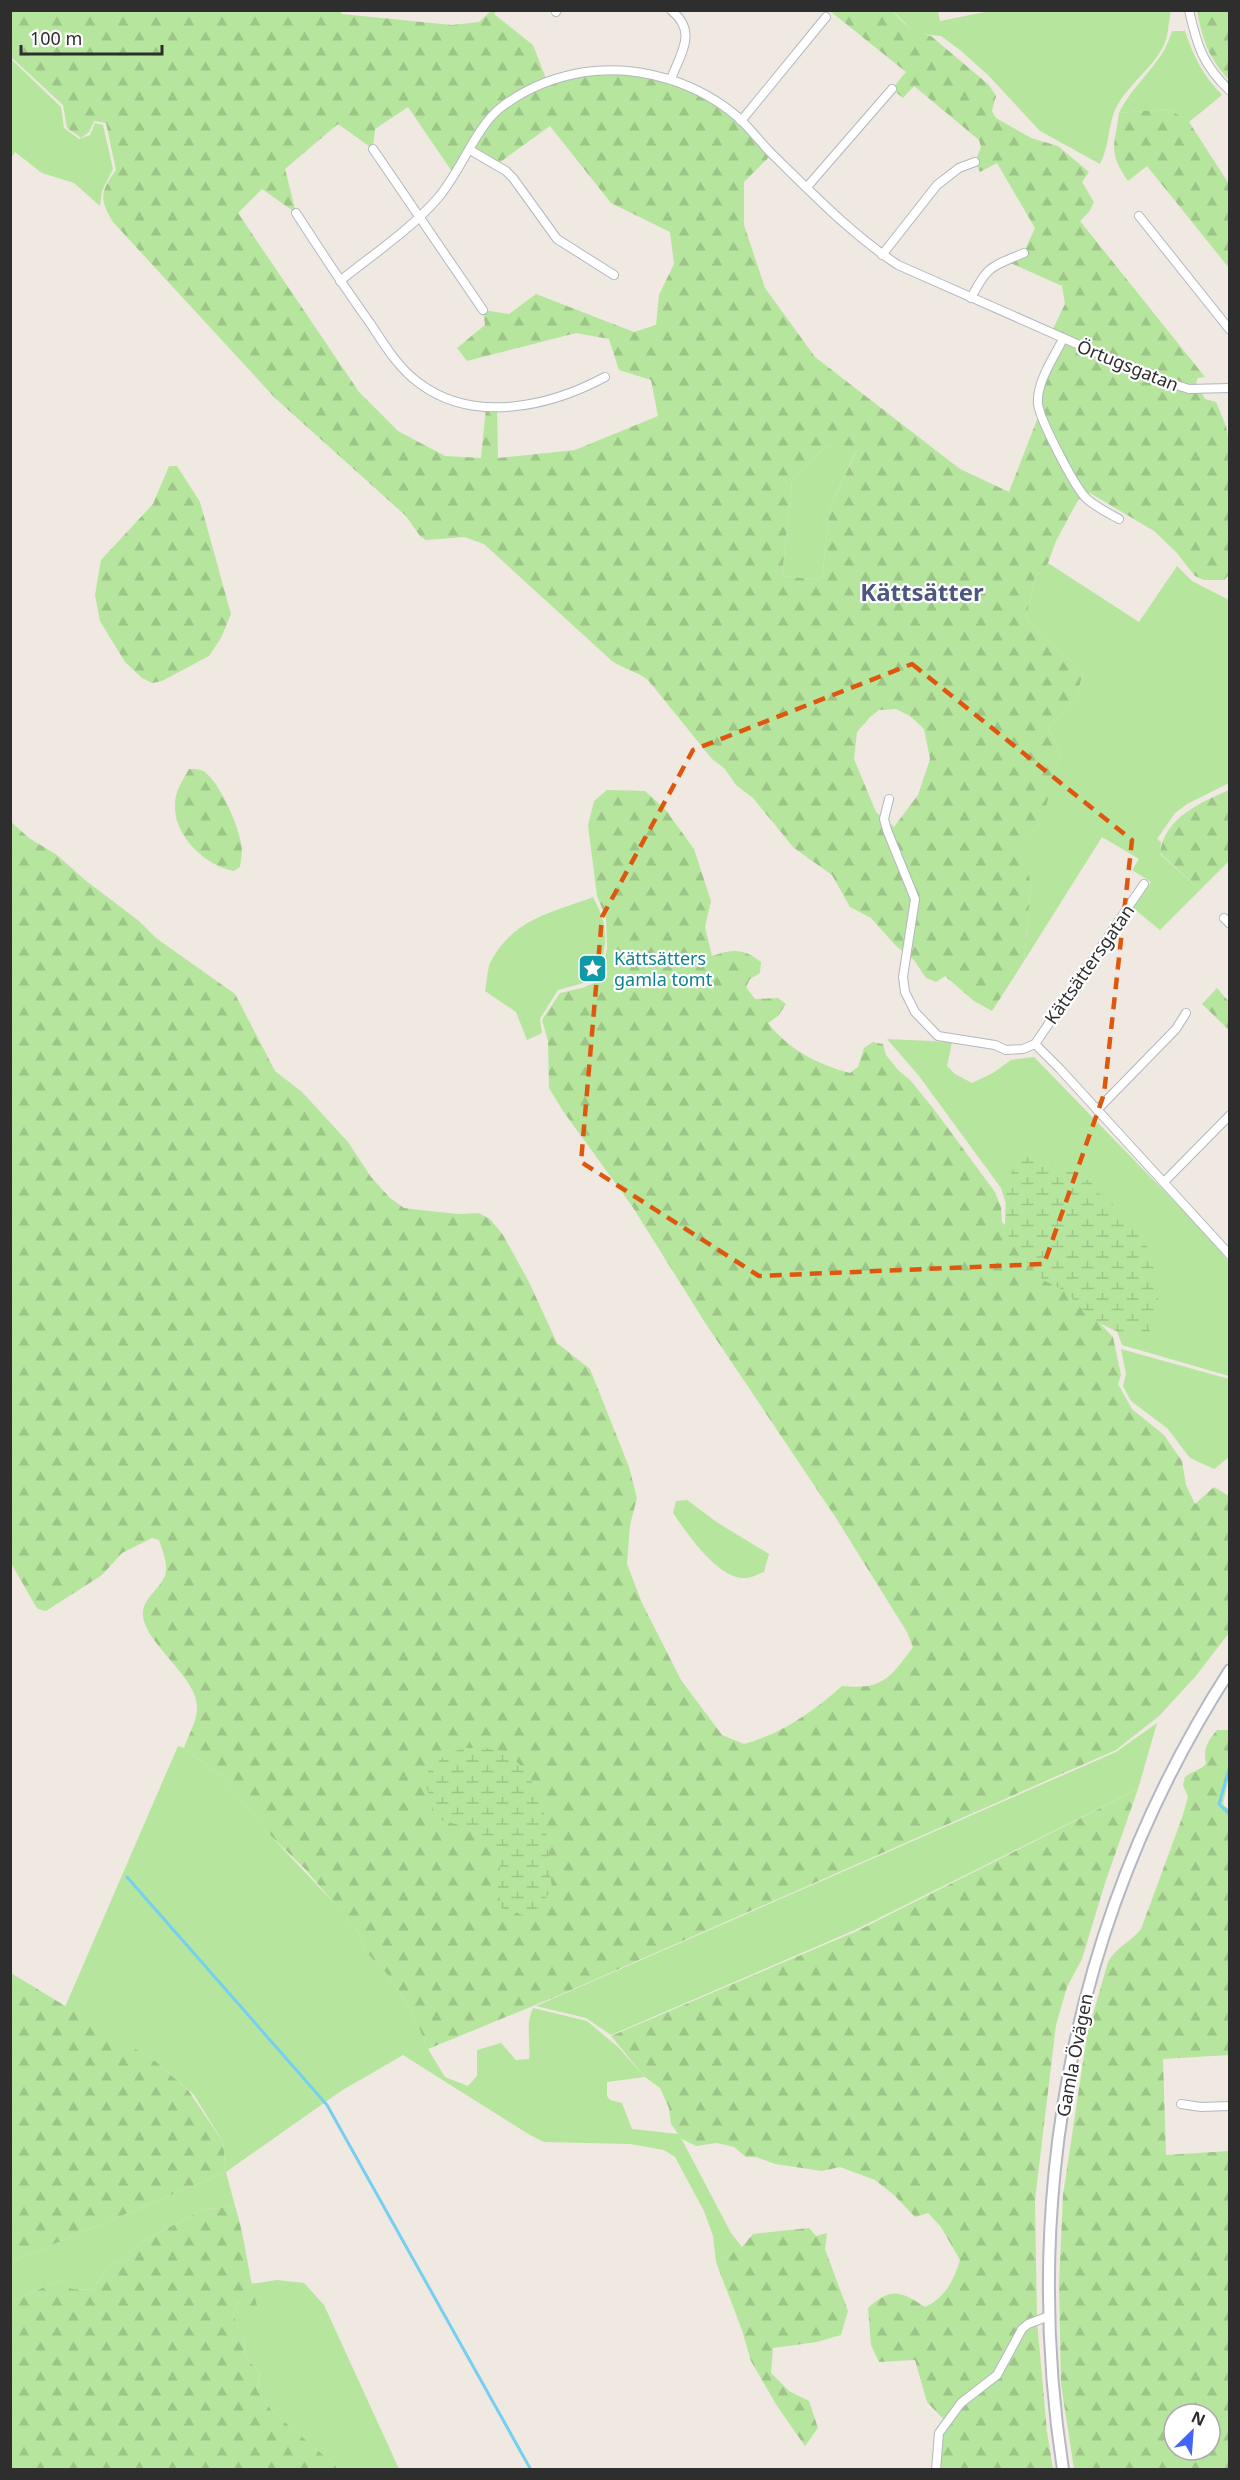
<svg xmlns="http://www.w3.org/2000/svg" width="1240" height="2480" viewBox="0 0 1240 2480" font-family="'Noto Sans',sans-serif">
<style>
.grass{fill:#b6e59e}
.forest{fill:url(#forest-firs);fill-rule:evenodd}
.wetland{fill:url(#wetland-marsh)}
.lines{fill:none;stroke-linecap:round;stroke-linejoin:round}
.stream{stroke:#75cff0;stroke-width:3}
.street-casing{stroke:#b4b7c1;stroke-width:10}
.secondary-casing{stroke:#b4b7c1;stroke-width:14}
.street{stroke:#fff;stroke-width:8}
.secondary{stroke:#fff;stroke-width:10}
.marked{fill:none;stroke:#df570e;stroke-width:4.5;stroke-dasharray:12 8;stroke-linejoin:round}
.labels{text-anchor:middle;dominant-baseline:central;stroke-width:4.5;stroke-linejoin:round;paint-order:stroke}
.street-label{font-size:18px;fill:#2e2e2e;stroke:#fff}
.culture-label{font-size:18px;fill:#0d838f;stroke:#fff;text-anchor:start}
.district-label{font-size:24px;font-weight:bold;fill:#4d5680;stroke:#fff}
</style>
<defs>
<pattern id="forest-firs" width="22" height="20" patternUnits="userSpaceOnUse" patternTransform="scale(1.5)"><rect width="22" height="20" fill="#b6e59e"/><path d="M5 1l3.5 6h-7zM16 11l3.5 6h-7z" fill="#9dc588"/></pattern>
<pattern id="wetland-marsh" width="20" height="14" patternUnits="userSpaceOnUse" patternTransform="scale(1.5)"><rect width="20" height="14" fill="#b6e59e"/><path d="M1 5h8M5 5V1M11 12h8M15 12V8" fill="none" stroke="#9dc588"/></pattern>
</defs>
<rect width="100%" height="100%" fill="#efe9e1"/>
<g class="grass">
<path d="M995 10 1171 11C1168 23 1169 35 1163 47 1151 70 1127 85 1115 110 1108 127 1109 147 1100 164L1040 131 988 75 960 50 941 36 920 34 911 29 893 11H938L940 21Z"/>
<path d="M1172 31H1185C1193 56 1204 77 1222 95L1189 122 1169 109 1119 113C1134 82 1163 64 1172 31Z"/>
<polygon points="11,59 61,107 64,128 79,139 90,135 95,123 103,125 113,169 102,191 100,206 74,183 42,173 15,152 11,158"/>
<polygon points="826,446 856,451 830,507 822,580 782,576 792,481"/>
<path d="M1048 563 1139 622 1177 566 1192 581 1229 600V783L1187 804 1175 813 1157 839 1161 842 1160 854 1200 890 1160 930 1133 908 1151 882 1132 870 1139 859 1102 837 1024 961 1031 884 1021 851 1026 840 1042 820 1060 751 1048 729 1077 696 1083 672C1064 653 1041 639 1026 617L1035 577Z"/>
<path d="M593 897C611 931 606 943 598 979L558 990 540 1019 542 1033 527 1040 516 1012 485 991C487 983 487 971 490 963 514 918 549 914 593 897Z"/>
<polygon points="887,1039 952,1042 947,1066 955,1074 972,1083 993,1073 1011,1060 1034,1057 1203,1231 1229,1262 1229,1376 1122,1345 1117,1331 1083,1299 1011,1219 1001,1188 919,1076"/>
<polygon points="1121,1349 1229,1379 1229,1457 1214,1469 1190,1458 1167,1428 1131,1401 1123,1386 1126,1374"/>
<path d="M687 1500 718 1523 769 1554 764 1572C758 1574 751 1578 746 1578 718 1580 687 1533 673 1513L676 1501Z"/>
<polygon points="1157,1723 1138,1789 855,1930 611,2035 586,2018 536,2006 1116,1752"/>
<path d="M178 1746 184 1748 222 1776 269 1834 334 1903 357 1930 367 1953 388 1975 412 2011 428 2049 445 2077 468 2086 477 2076V2050L501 2043 516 2060 529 2059C531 2041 525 2024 533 2008L587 2021 618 2047 645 2077 607 2082V2096L610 2100 622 2103 632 2129 679 2134 731 2233 742 2247 716 2262 713 2236 704 2211 675 2157 664 2150 630 2144 544 2142 530 2135 403 2055 341 2091 226 2172 235 2206 201 2210 141 2243 104 2272 93 2290 72 2289 60 2280 11 2302V2262L226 2172 223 2142 194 2095 154 2060 65 2007Z"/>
<polygon points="277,2280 304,2283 324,2305 399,2469 336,2469 336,2466 272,2411 257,2390 260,2372 245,2357 244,2343 233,2313 238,2302 253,2318 257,2309 250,2284"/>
</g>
<g class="forest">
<path d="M339 10 342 14 452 25 479 22 491 11 497 10 494 14 533 45 547 81 596 70 671 79 722 105 772 154 744 182V225L765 288 815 357 960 469 1009 492 1040 412 1038 397 1063 339 1051 333 1065 304 1062 286 1006 261 1024 252 1035 228 997 163 980 172 975 162 981 147 979 140 914 86 903 98 892 89 906 72 830 11H893C903 24 914 33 931 36L989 85 996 96 992 111 996 118 1031 138 1058 146 1089 172 1082 182 1094 202 1089 212 1080 221 1205 377 1198 378 1196 383 1205 399 1216 402 1226 426 1230 447 1229 575 1224 580H1204L1195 576 1176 552 1154 531 1090 493 1078 500 1056 541 1048 563 1035 577 1026 617C1041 639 1064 653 1083 672L1077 696 1048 729 1060 751 1043 819 1026 840 1022 850 1031 884 1024 961 992 1011 974 1001 945 976 936 982 926 978 914 960 896 946 871 918 850 907 832 875 794 848 753 798 737 786 724 768 712 759 648 680C636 671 624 669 612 661L484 544 464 537 426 540 420 536 406 516 275 398 113 222C99 199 100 192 116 170L106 123 94 121 89 132 81 138 67 128 63 105 11 57V11ZM408 107 455 176 470 150 496 165 550 126 611 203 670 232 674 264 659 295 656 325 634 332 536 294 509 314 483 310 485 325 457 348 467 361 576 333 609 339 619 370 651 380 658 416 575 450 498 458 497 407H486L481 458 445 456 398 431 359 392 238 213 262 189 296 213 285 169 338 124 373 149 375 129ZM826 446 856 452 830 507 822 580 782 576 792 481ZM896 709 910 716 924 729 930 759 918 795 894 827 876 812 854 759 857 732 870 717 879 710Z"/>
<path d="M1197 11H1229V80C1208 57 1203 41 1197 11Z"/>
<path d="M1169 109 1189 122 1229 184V268L1147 166 1128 181C1107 151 1115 146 1119 113Z"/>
<polygon points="169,466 177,466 200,502 231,614 221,638 209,656 162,681 152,683 142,678 125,662 100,621 95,595 101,560 153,504"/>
<path d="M189 769C197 769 202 769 207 774 221 786 238 825 241 843 243 851 241 859 240 867L234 871C205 866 173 835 175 804 175 791 183 780 189 769Z"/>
<path d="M607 790 645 791 665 809 694 849 711 901 705 927 712 956C733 949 743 948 761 962L760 973 750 979 746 987 755 999 778 998 786 1004 778 1016 768 1023C789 1050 817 1064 850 1073L858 1067 864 1048 873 1042 883 1044 886 1055 898 1070 910 1080 933 1108 995 1192 1001 1207 1002 1222 1113 1337 1121 1375 1118 1384 1132 1409 1164 1435 1182 1461 1186 1485 1195 1504 1214 1487 1229 1496V1633L1195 1677 1159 1716 1116 1750 562 1994 428 2049 412 2011 388 1975 367 1953 357 1930 305 1869 269 1834 222 1776 184 1748C188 1736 197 1721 197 1709 199 1681 155 1651 145 1624 135 1599 164 1590 166 1571 167 1561 162 1549 159 1540L152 1538 122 1553 102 1575 46 1611 38 1609 35 1605 11 1563 10 821 29 838 57 855 85 880 139 921 156 938 235 994 275 1071 302 1092 348 1142 371 1177 390 1198 404 1208 420 1210 458 1214 479 1213 490 1219 503 1235 529 1282 557 1343 590 1369 629 1467 637 1498 630 1525 627 1564 642 1603 681 1680 722 1735 744 1744C781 1734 813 1712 842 1686 883 1690 890 1678 913 1647L907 1632 836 1518 704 1321 632 1206 563 1111 549 1088 548 1041 542 1020 560 993 582 988 602 980 607 947 606 918 597 896 588 825 594 801Z"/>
<path d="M1229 790V861L1200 890 1160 853C1165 817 1200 803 1229 790Z"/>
<polygon points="1217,988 1229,1002 1229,1030 1202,1004"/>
<path d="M1217 1730H1230L1229 1776 1223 1804 1230 1812 1229 2055 1163 2059 1166 2155 1229 2151V2469H1074L1061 2384 1059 2284 1063 2195 1087 2035 1108 1962C1115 1948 1132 1941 1141 1929L1182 1818 1188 1797 1183 1785 1185 1777C1192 1771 1199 1771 1206 1764 1203 1749 1207 1742 1217 1730ZM1174 2414H1210V2450H1174Z"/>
<path d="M1138 1789 1105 1883 1082 1959 1067 1987 1056 2025 1035 2200 1037 2321 1047 2432 1053 2469H936L939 2433 947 2423 927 2402 915 2360 879 2362 871 2345 868 2308C891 2287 900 2291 925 2307 945 2298 954 2280 960 2260L941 2227 928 2213 915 2217 894 2195 875 2180 840 2167 822 2171 775 2164 756 2157H746L734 2147 717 2143 696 2146 682 2139 671 2124 669 2108 660 2088 645 2077 611 2036 857 1931Z"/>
<polygon points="11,1973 154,2060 188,2090 223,2142 226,2172 11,2262"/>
<path d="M235 2206C246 2240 248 2275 258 2309L253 2319 238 2302 233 2313 244 2343 245 2357 260 2372 257 2390 272 2411 336 2466V2469H11V2302L60 2280 72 2289 93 2290 104 2272 141 2243 201 2210Z"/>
<polygon points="809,2228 816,2236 827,2233 825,2249 848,2311 841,2335 817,2342 773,2348 771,2373 789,2391 809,2401 818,2428 805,2446 777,2406 751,2361 742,2330 716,2262 742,2247 753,2234"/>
</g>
<g class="wetland">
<polygon points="1031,1155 1063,1167 1091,1182 1099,1194 1109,1198 1122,1220 1143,1238 1155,1263 1159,1306 1149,1333 1120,1333 1093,1320 1065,1291 1043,1280 1018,1253 1005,1229 1006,1185 1015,1165"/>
<polygon points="464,1748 487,1748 507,1752 527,1772 543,1803 552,1889 539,1907 525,1916 501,1908 498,1887 500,1865 494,1842 471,1828 436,1819 427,1789 428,1770 447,1754"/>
</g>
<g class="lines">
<g class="stream">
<polyline points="1230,1766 1219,1804 1230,1815"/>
<polyline points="127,1877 327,2105 531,2470"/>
</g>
<defs>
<g id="street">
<path d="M671 10C698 32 681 52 671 79"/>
<path d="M1189 10C1197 46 1203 65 1230 91"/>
<polyline points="556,12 557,10"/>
<polyline points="741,121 826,17"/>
<polyline points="373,149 483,310"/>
<polyline points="470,150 506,171 513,178 557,239 614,275"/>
<polyline points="807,187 892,89"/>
<path d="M296 213C320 250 344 287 370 323 384 344 398 368 419 383 473 424 549 407 605 377"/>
<polyline points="1139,216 1230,330"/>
<polyline points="882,255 937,185 959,168 975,162"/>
<path d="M340 281C372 255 410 230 437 199 460 173 475 129 499 109 524 89 554 77 585 72 641 64 700 83 741 120 752 131 761 143 772 154 811 192 851 234 898 265L1154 378 1189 389 1230 388"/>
<path d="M971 298C988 265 991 267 1024 253"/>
<path d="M1063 339C1054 357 1036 383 1038 404 1040 420 1075 488 1087 499 1096 507 1108 513 1119 519"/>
<polyline points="889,799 884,819 887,830 915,899 903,977 905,992 915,1012 938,1036 995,1045 1006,1050 1023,1049 1035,1044"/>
<polyline points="1144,884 1035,1044 1060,1069 1230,1255"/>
<polyline points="1224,918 1230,924"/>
<polyline points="1097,1110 1176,1029 1186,1013"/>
<polyline points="1164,1182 1230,1115"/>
<polyline points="1181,2104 1201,2107 1230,2106"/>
<polyline points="936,2470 939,2433 961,2403 997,2375 1022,2329 1028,2324 1049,2316"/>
</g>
<path id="secondary" d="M1063 2470C1020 2189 1076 1909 1230 1670"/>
</defs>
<use href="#street" class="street-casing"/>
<use href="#secondary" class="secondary-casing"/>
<use href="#street" class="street"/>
<use href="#secondary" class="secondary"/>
</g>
<path class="marked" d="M912 664 1132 840 1104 1094 1044 1264 759 1276 581 1162 602 917 693 750Z"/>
<defs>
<symbol id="sight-square" viewBox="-11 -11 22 22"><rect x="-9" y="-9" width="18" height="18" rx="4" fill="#0f9aa8" stroke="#fff"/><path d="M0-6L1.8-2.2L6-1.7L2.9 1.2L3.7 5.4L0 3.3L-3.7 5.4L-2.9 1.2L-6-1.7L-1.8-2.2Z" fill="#fff"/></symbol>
</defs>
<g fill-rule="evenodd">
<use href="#sight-square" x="576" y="952" width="33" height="33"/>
</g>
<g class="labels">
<g class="street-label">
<text transform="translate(1128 365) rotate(22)">Örtugsgatan</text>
<text transform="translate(1089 964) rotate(-55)">Kättsättersgatan</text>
<text transform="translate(1074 2055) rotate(-79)">Gamla Övägen</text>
</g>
<g class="culture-label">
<text x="614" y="958">Kättsätters<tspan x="614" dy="21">gamla tomt</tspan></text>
</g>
<g class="district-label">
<text x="922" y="591">Kättsätter</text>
</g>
</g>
<rect width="1240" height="2480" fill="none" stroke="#2e2e2e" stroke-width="24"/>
<g transform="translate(1192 2432) rotate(25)"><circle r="28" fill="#ffffff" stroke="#ababab" stroke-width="1.5"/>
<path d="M0-4.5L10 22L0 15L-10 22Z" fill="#4264fb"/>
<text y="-9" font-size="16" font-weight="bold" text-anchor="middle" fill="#2e2e2e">N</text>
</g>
<path d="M21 45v9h141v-9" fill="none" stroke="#2e2e2e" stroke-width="3"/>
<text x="30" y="45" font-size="18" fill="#2e2e2e" stroke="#ffffff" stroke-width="4.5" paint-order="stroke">100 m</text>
</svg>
